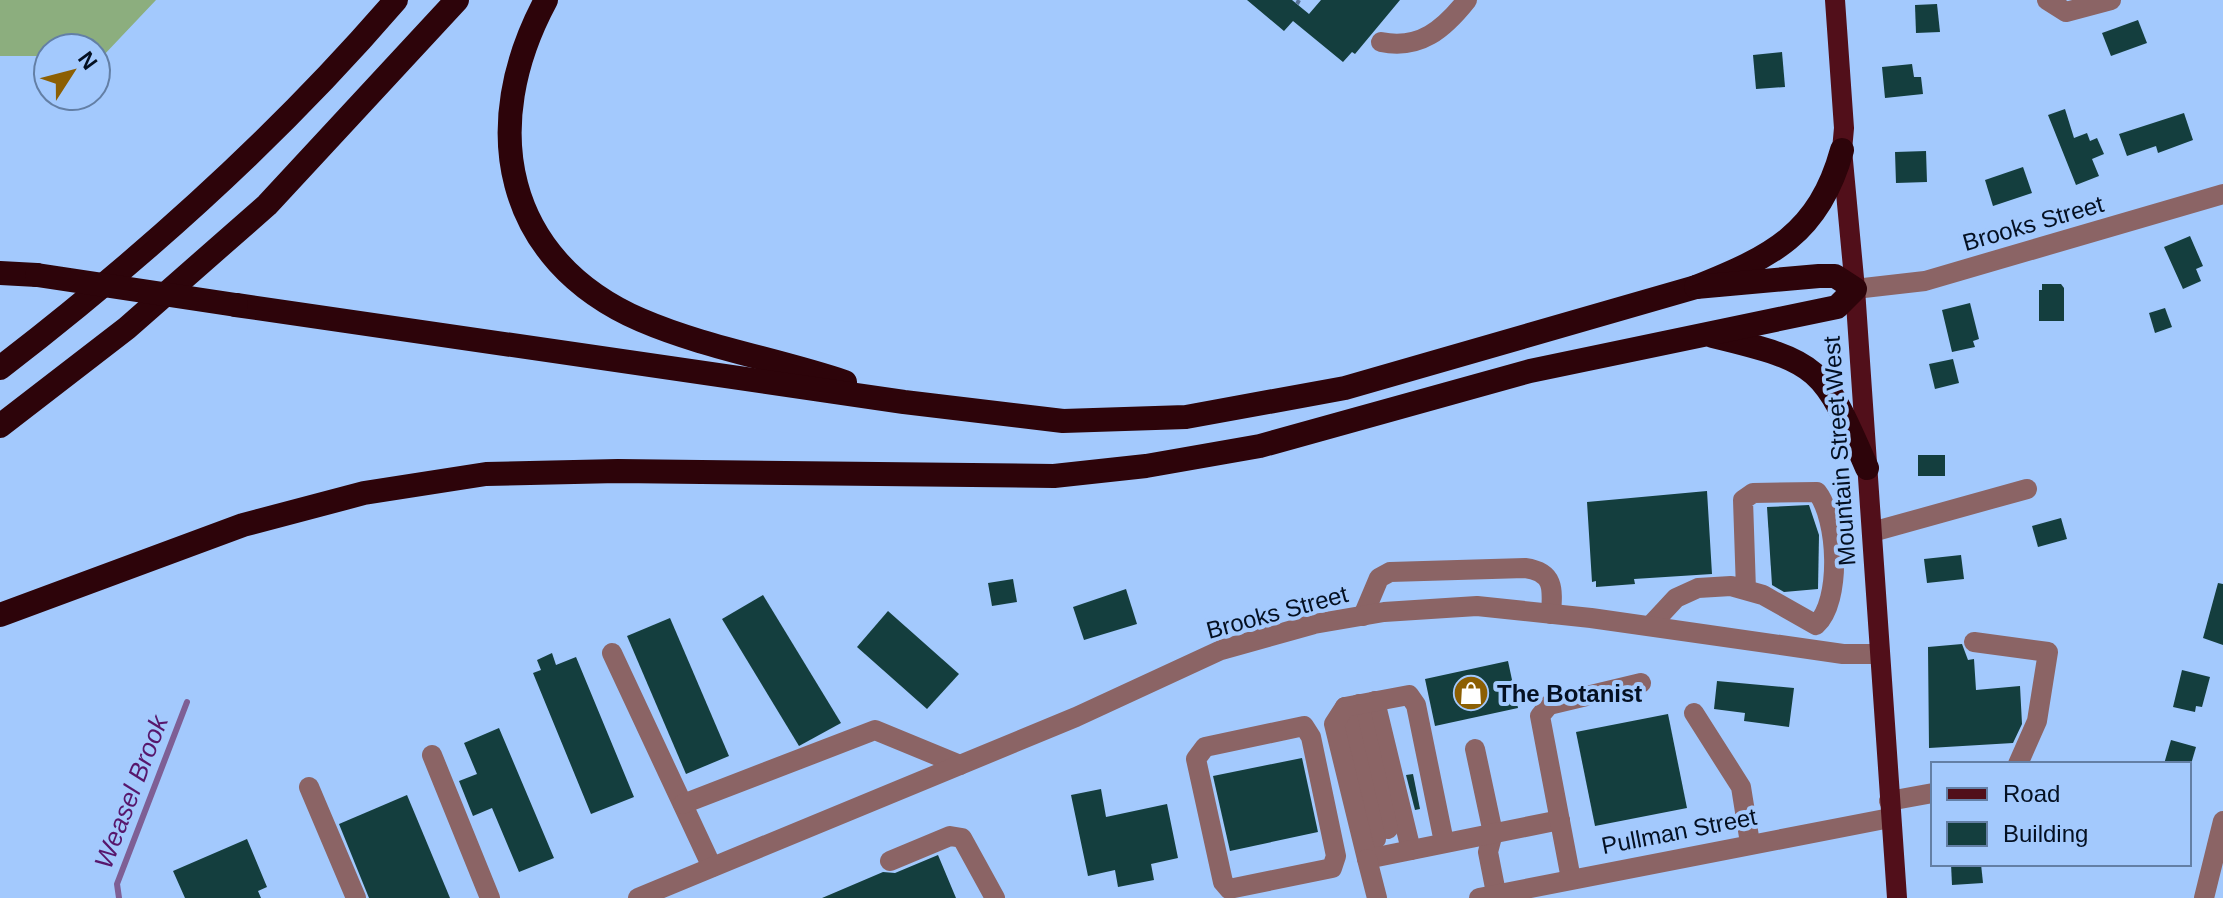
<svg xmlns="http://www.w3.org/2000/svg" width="2223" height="898" viewBox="0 0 2223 898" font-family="Arial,sans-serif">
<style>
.green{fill:#8cae7e}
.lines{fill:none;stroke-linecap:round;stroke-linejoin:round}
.stream{stroke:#7e5f95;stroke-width:6}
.building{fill:#143e3e}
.path{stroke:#587296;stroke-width:4;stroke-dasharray:8 4;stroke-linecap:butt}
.minor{stroke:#8b6465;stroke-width:20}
.major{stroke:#510f1a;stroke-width:20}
.highway{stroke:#2d040a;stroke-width:24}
.highway-bridge{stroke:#2d040a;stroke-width:24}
.labels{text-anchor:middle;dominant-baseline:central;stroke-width:8;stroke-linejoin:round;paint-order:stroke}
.street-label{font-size:24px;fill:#041022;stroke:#a3c9fd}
.poi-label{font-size:24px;font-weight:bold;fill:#041022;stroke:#a3c9fd;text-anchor:start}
.water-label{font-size:26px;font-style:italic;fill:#57176c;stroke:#a3c9fd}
</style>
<rect width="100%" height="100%" fill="#a3c9fd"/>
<polygon class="green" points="0,0 156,0 102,57 96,57 96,48 48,48 48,56 0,56"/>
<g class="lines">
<polyline class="stream" points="119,898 117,884 187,702"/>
</g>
<g class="building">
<polygon points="1247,0 1292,0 1309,14 1321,0 1400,0 1355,54 1352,52 1343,62 1293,21 1284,31"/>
<polygon points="1937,4 1940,32 1916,33 1915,5"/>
<polygon points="2138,20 2147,43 2111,56 2102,33"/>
<polygon points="1782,52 1785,87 1756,89 1753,55"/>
<polygon points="1912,64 1914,77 1921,77 1923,94 1885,98 1882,67"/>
<polygon points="2065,109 2074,138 2087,133 2090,141 2097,138 2104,154 2092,159 2099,176 2076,185 2048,115"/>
<polygon points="2184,113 2193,140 2158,153 2156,146 2127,156 2119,134"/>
<polygon points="1926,151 1927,182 1896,183 1895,152"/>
<polygon points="2023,167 2032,193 1993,206 1985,180"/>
<polygon points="2190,236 2203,266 2196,269 2201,281 2183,289 2164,247"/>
<polygon points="2042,284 2061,284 2064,288 2064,321 2039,321 2039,290 2042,290"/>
<polygon points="1970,303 1979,339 1973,341 1975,347 1952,352 1942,310"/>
<polygon points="2165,308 2172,327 2155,333 2149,313"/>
<polygon points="1953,359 1959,383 1935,389 1929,364"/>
<rect x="1918" y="455" width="27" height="21"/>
<polygon points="1707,491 1712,574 1634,579 1635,584 1596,587 1596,581 1592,582 1587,502"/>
<polygon points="1809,505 1819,535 1818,589 1784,592 1772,585 1767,507"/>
<polygon points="2061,518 2067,539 2038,547 2032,526"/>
<polygon points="1961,555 1964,579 1927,583 1924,559"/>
<polygon points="1013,579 1017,602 992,606 988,583"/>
<polygon points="2218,583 2223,584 2223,645 2203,638"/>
<polygon points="1126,589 1137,624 1084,640 1073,607"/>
<polygon points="763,595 841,723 799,746 722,619"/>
<polygon points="888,611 959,674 927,709 857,647"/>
<polygon points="670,618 729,756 686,774 627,636"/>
<polygon points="1962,644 1968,660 1974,659 1976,690 2020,686 2022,724 2013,743 1929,748 1928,647"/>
<polygon points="552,653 556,665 576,657 634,797 591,814 533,673 541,670 537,660"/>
<polygon points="1508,661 1518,708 1435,726 1425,679"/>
<polygon points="2182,670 2210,677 2202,707 2196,706 2195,712 2173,707"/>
<polygon points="1717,681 1794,688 1789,727 1744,721 1745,713 1714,709"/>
<polygon points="1668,714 1687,808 1595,826 1576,732"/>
<polygon points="499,728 554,858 519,872 492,808 473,816 459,781 477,774 464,743"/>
<polygon points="2171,740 2196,747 2191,764 2164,764"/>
<polygon points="1302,758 1318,832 1230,851 1213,776"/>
<polygon points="1413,774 1420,809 1415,810 1406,775"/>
<polygon points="1101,789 1106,817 1167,804 1178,858 1151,864 1154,880 1118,887 1115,870 1088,876 1071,795"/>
<polygon points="407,795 450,898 369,898 339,824"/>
<polygon points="247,839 267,887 258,891 261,898 185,898 173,871"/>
<polygon points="938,855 956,898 822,898 883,872 895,873"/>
<polygon points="1951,864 1981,864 1983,883 1952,885"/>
</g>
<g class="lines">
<polyline class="path" points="1297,4 1299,0"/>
<g class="minor">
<polyline points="2047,0 2066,12 2111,0"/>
<path d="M1381 42C1420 50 1444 29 1467 0"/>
<polyline points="1855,289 1925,281 2223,194"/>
<polyline points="1872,532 2027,489"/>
<path d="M1363 616 1379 578 1390 572 1525 568C1554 572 1553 588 1551 614"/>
<path d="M1650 626 1676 598 1698 588 1731 586 1763 595 1816 625C1842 601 1838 519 1817 492L1753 493 1743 500 1746 590"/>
<polyline points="1974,642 2048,652 2037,721 2018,764"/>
<polyline points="612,653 712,867"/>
<polyline points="1375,701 1411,850"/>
<polyline points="1359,704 1388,829"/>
<polyline points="1345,707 1376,839"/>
<polyline points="1694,713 1741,787 1750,843"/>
<polygon points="1304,726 1311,737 1336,856 1332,868 1229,889 1223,882 1196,759 1205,747"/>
<polyline points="1475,749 1493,833 1488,852 1497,898"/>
<polyline points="432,755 490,898"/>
<polyline points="309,787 356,898"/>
<polyline points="1889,801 1933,793"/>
<polyline points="683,804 875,730 960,765"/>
<polyline points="1444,842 1416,705 1409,695 1345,707 1334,724 1367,859 1560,820"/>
<polyline points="1367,859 1377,898"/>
<polyline points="890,861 950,836 962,838 995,898"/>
<polyline points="1571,879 1540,716 1549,705 1641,683"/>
<polyline points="638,898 1076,717 1221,650 1314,624 1384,612 1477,606 1591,618 1843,654 1879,654"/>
<polyline points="1479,898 1890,818"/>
<polyline points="2204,898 2223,821"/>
</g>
<polyline class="major" points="1835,0 1844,128 1842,150 1855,289 1897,898"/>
<g class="highway">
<path d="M546 0C478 126 503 260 641 320 706 348 777 359 845 382"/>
<polyline points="0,273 37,275"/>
<path d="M236 305 904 402 1063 421 1186 417 1345 388 1696 287C1771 257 1819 234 1842 150"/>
<path d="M1713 336C1821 362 1823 367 1867 468"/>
<path d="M0 368C143 258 278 137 396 0"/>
<polyline points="0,426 127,328 267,205 457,0"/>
<polyline points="0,615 243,525 364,493 486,474 618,471 1054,476 1146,466 1260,446 1530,371 1837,307 1855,289 1835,276 1819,276 1696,287"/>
</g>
<polyline class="highway-bridge" points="37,275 236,305"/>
</g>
<defs>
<symbol id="shop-disc" viewBox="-11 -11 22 22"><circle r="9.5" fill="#8c5f03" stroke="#a3c9fd"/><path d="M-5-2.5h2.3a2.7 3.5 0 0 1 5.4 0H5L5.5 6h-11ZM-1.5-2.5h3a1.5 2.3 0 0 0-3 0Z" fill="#fff"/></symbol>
</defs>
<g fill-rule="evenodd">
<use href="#shop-disc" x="1451" y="673" width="40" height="40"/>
</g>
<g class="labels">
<g class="street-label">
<text transform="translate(2033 223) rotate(-16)">Brooks Street</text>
<text transform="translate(1839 451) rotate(-94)">Mountain Street West</text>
<text transform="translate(1277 612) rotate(-15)">Brooks Street</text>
<text transform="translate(1679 831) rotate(-11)">Pullman Street</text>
</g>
<g class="poi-label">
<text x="1497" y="693">The Botanist</text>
</g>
<g class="water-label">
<text transform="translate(131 792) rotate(-69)">Weasel Brook</text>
</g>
</g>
<rect x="1931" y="762" width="260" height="104" fill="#a3c9fd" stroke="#637fa5" stroke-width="2"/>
<rect x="1947" y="788" width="40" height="12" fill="#510f1a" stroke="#637fa5" stroke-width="2"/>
<text x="2003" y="802" font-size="24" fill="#041022">Road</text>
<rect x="1947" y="822" width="40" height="24" fill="#143e3e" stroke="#637fa5" stroke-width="2"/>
<text x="2003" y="842" font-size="24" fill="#041022">Building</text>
<g transform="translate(72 72) rotate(54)"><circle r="38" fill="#a3c9fd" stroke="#637fa5" stroke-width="2"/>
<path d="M0-6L14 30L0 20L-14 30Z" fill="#8c5f03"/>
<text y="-12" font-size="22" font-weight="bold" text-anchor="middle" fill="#041022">N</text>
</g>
</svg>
